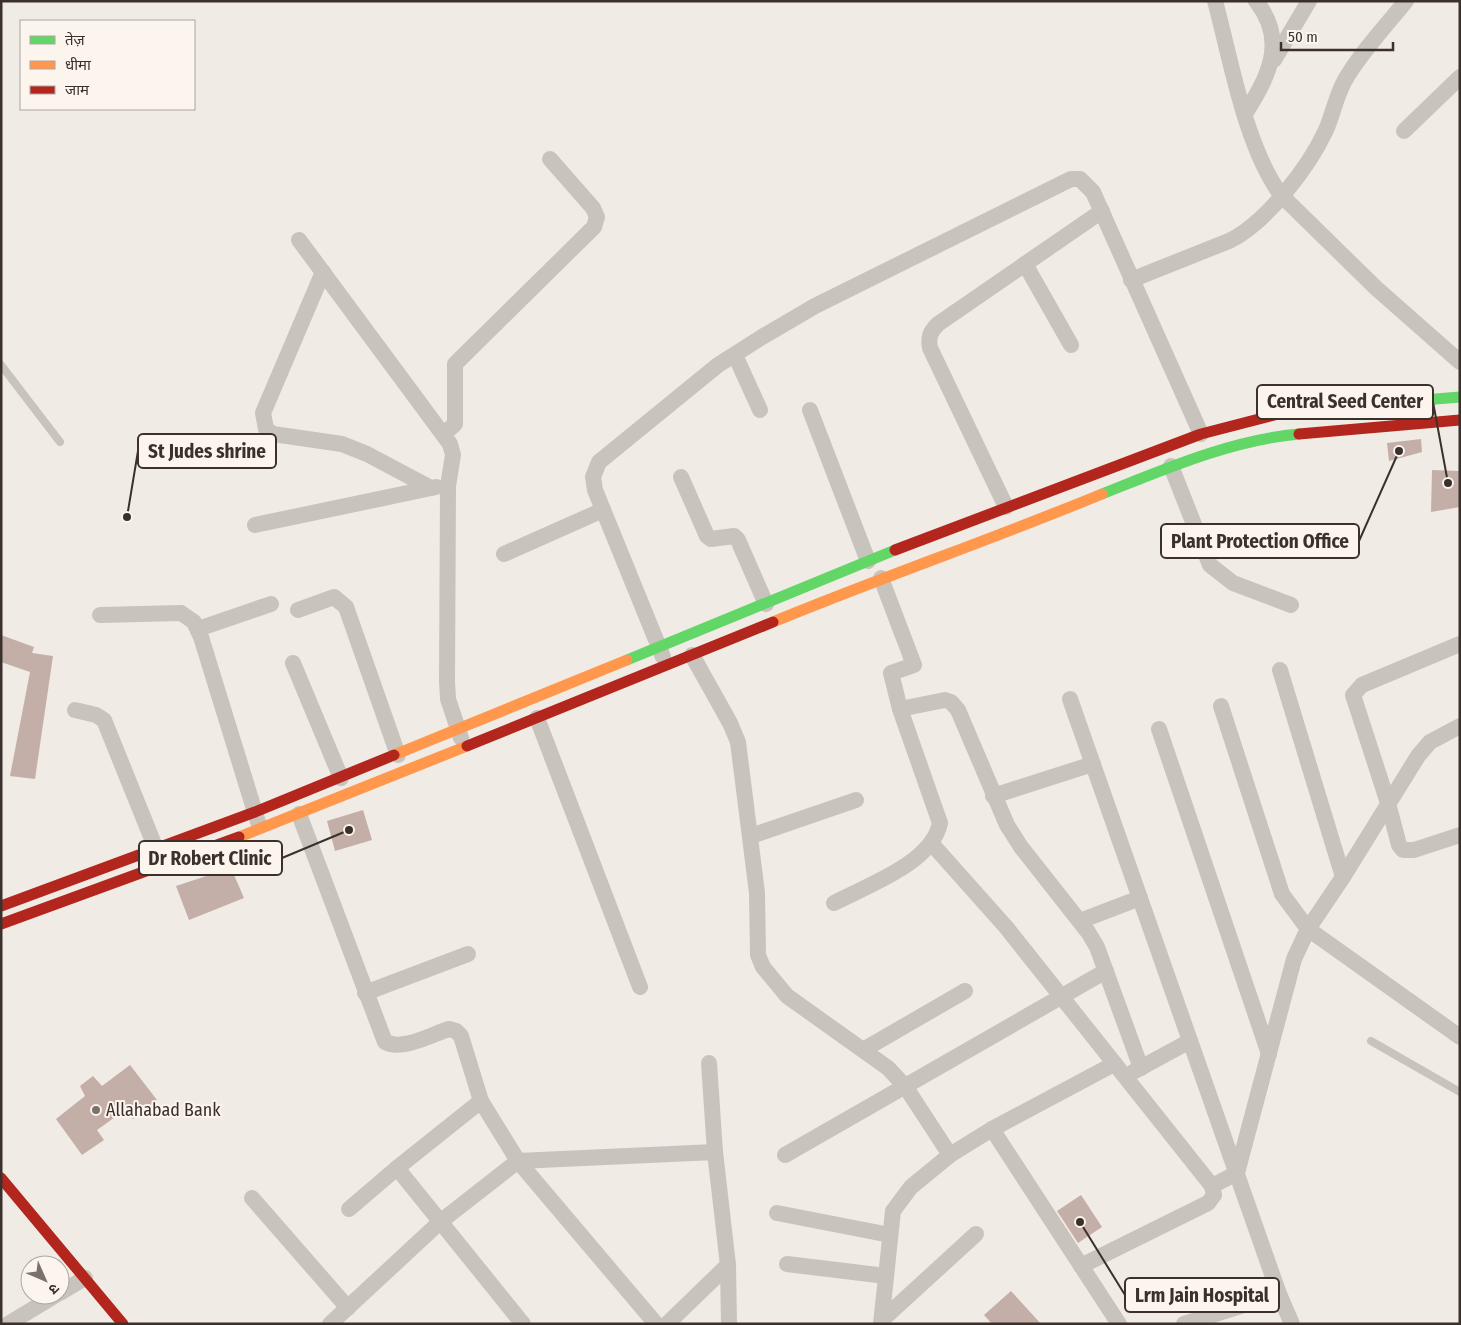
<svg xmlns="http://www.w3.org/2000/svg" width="1461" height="1325" viewBox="0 0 1461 1325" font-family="'Fira Sans Condensed','Noto Sans Devanagari',sans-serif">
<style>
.building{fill:#c3afa7}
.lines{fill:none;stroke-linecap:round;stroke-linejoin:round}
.lane{stroke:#c9c3be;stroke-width:8}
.street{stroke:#c9c3be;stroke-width:16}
.fast{stroke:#63d668;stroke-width:11}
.slow{stroke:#ff974d;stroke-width:11}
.jam{stroke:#b3261e;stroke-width:11}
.poi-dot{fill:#7a716c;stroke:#fbf5ee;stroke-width:2}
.labels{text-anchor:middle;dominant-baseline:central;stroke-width:4;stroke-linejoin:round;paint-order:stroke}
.poi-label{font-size:18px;fill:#3b302b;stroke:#fbf5ee;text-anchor:start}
.leader{fill:none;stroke:#3b302b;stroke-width:2}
.callout-dot{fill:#3b302b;stroke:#fbf5ee;stroke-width:2}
.callout{fill:#fbf5ee;stroke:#3b302b;stroke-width:2}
.callout-label{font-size:19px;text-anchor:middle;font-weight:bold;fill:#3b302b}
</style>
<rect width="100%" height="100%" fill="#f0ebe5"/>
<g class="building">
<polygon points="1421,439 1422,452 1389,461 1387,443"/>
<polygon points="1432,470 1460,471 1460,507 1431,512"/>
<polygon points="1,635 34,647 32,653 53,656 35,779 10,776 30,672 1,662"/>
<polygon points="363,810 372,840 335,851 327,821"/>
<polygon points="231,868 244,898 189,920 176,886"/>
<polygon points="130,1065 157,1100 133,1119 125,1110 97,1130 104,1140 82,1155 56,1119 85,1096 80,1086 93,1076 102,1086"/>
<polygon points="1081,1195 1102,1227 1078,1243 1057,1211"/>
<polygon points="1011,1291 1041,1324 992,1324 984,1315"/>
</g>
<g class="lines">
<g class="lane">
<polyline points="1,365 60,442"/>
<polyline points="1371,1041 1460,1092"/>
</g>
<g class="street">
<path d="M1215 1C1231 60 1245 146 1281 195L1376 288 1460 362"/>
<polyline points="1274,60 1309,1"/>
<path d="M1245 114C1268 77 1288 41 1256 1"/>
<polyline points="1404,131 1460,77"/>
<polyline points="299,240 450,444 453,455 448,486 447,681 448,699 461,738"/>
<polyline points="1025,264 1071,345"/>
<polyline points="323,272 263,413 266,429 273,434 342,444 367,454 431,488"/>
<path d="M1131 280 1229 241C1266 223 1309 167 1326 130 1333 114 1336 96 1345 80 1362 51 1385 27 1406 1"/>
<polyline points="735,355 760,410"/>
<polyline points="810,410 868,561"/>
<polyline points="444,434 455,424 455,364 594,227 597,217 593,208 550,159"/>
<polyline points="1171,466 1210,565 1233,583 1291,605"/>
<polyline points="681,477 707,536 711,539 734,536 738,540 766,604"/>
<path d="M1006 507 930 348C928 337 930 332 938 324L1102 211"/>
<polyline points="255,525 436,487"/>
<polyline points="504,554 603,510"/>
<polyline points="298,610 334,597 346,607 398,755"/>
<polyline points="100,615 181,613 194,622 201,637 258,822"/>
<polyline points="198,629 271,604"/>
<polyline points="1460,644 1362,685 1353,695 1388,803 1399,845 1403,850 1414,850 1460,835"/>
<polyline points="692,655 730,723 738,742 757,893 758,955 763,967 787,996 888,1068 905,1086 950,1155"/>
<polyline points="663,657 595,490 593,477 599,462 718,365 762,337 815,306 1071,179 1080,179 1093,192 1201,434"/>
<polyline points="293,663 341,778"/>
<polyline points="1280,670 1343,877"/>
<polyline points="1070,699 1279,1294 1292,1324"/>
<polyline points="1221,706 1282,894 1308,929 1460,1037"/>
<polyline points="900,709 945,700 951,702 958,710 1007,825 1021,847 1088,932 1097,947 1141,1068"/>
<polyline points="75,710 96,715 104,720 156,849"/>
<polyline points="537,718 640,987"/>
<polyline points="1159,729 1269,1054"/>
<polyline points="993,796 1093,764"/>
<path d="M299 814 385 1042C403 1051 430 1035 449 1029L456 1031 461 1036 481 1101"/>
<polyline points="751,836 856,800"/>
<polyline points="932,844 1006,927 1212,1186 1237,1173 1294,959 1308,929 1343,877 1418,756 1430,742 1460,726"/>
<path d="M834 903C868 885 932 863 940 823L900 709 891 673 914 665 881 578"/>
<polyline points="1080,921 1140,898"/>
<polyline points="365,993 468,954"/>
<polyline points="863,1050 965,991"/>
<polyline points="709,1063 715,1152"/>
<polyline points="1133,1072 1190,1041"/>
<polyline points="992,1129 1119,1324"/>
<polyline points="785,1155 1106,971"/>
<polyline points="252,1198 348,1308"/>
<polyline points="349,1209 397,1168"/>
<polyline points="777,1213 890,1235"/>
<polyline points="787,1264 886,1276"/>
<polyline points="1081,1266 1208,1203 1214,1195 1212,1186"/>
<polyline points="60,1293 85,1278"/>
<polyline points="882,1320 976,1234"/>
<polyline points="8,1324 56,1295"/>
<polyline points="330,1324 440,1222 518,1161 715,1152 728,1265 729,1324"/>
<polyline points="523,1324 397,1168 481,1101 518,1161 656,1324"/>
<polyline points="667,1324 728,1265"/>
<polyline points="881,1324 893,1211 911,1187 950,1155 992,1129 1114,1064"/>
<polyline points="1184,1324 1279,1294"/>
</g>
<g class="fast">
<polyline points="1290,411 1460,397"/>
<path d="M1102 494C1165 469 1231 440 1299 434"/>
<polyline points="627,660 895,550"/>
</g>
<g class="slow">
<path d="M773 622C882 577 993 539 1102 494"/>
<polyline points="394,755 627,660"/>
<polyline points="239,837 467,746"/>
</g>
<g class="jam">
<polyline points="1299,434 1460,420"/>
<polyline points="895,550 1201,434 1290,411"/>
<polyline points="467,746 773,622"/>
<polyline points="1,906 255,812 394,755"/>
<polyline points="1,924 239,837"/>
<polyline points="1,1178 123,1324"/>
</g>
</g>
<circle class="poi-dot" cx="96" cy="1110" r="5"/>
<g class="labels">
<g class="poi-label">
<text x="106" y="1110">Allahabad Bank</text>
</g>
</g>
<path class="leader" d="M1448 483L1433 402M127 517L138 451M1399 451L1359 541M349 830L282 858M1080 1222L1125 1295"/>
<g class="callout-dot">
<circle cx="1448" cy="483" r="5"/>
<circle cx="127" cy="517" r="5"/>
<circle cx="1399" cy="451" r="5"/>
<circle cx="349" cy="830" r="5"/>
<circle cx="1080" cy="1222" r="5"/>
</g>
<g class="callout">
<rect x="1257" y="385" width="176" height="34" rx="5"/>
<rect x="138" y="434" width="138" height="34" rx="5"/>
<rect x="1161" y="524" width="198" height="34" rx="5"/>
<rect x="139" y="841" width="143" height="34" rx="5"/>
<rect x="1125" y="1278" width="154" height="34" rx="5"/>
</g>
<g class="callout-label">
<text x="1345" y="408">Central Seed Center</text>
<text x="207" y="458">St Judes shrine</text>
<text x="1260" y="548">Plant Protection Office</text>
<text x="210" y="865">Dr Robert Clinic</text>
<text x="1202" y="1302">Lrm Jain Hospital</text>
</g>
<rect width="1461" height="1325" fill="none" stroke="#3b302b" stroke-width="5"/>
<rect x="20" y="20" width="175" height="90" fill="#fbf5ee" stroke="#aea6a0"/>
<rect x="30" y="36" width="25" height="8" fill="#63d668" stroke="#aea6a0"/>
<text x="65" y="45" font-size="15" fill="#3b302b">तेज़</text>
<rect x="30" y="61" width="25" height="8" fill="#ff974d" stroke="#aea6a0"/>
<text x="65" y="70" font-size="15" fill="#3b302b">धीमा</text>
<rect x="30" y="86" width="25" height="8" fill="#b3261e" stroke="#aea6a0"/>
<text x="65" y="95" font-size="15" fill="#3b302b">जाम</text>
<g transform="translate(45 1280) rotate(135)"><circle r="24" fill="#fbf5ee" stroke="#aea6a0"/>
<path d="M0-4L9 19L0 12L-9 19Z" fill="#7a716c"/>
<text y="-8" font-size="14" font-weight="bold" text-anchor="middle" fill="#3b302b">उ</text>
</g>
<path d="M1281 42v8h112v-8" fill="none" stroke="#3b302b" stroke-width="2.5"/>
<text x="1288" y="42" font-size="15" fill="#3b302b" stroke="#fbf5ee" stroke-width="4" paint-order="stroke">50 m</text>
</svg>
